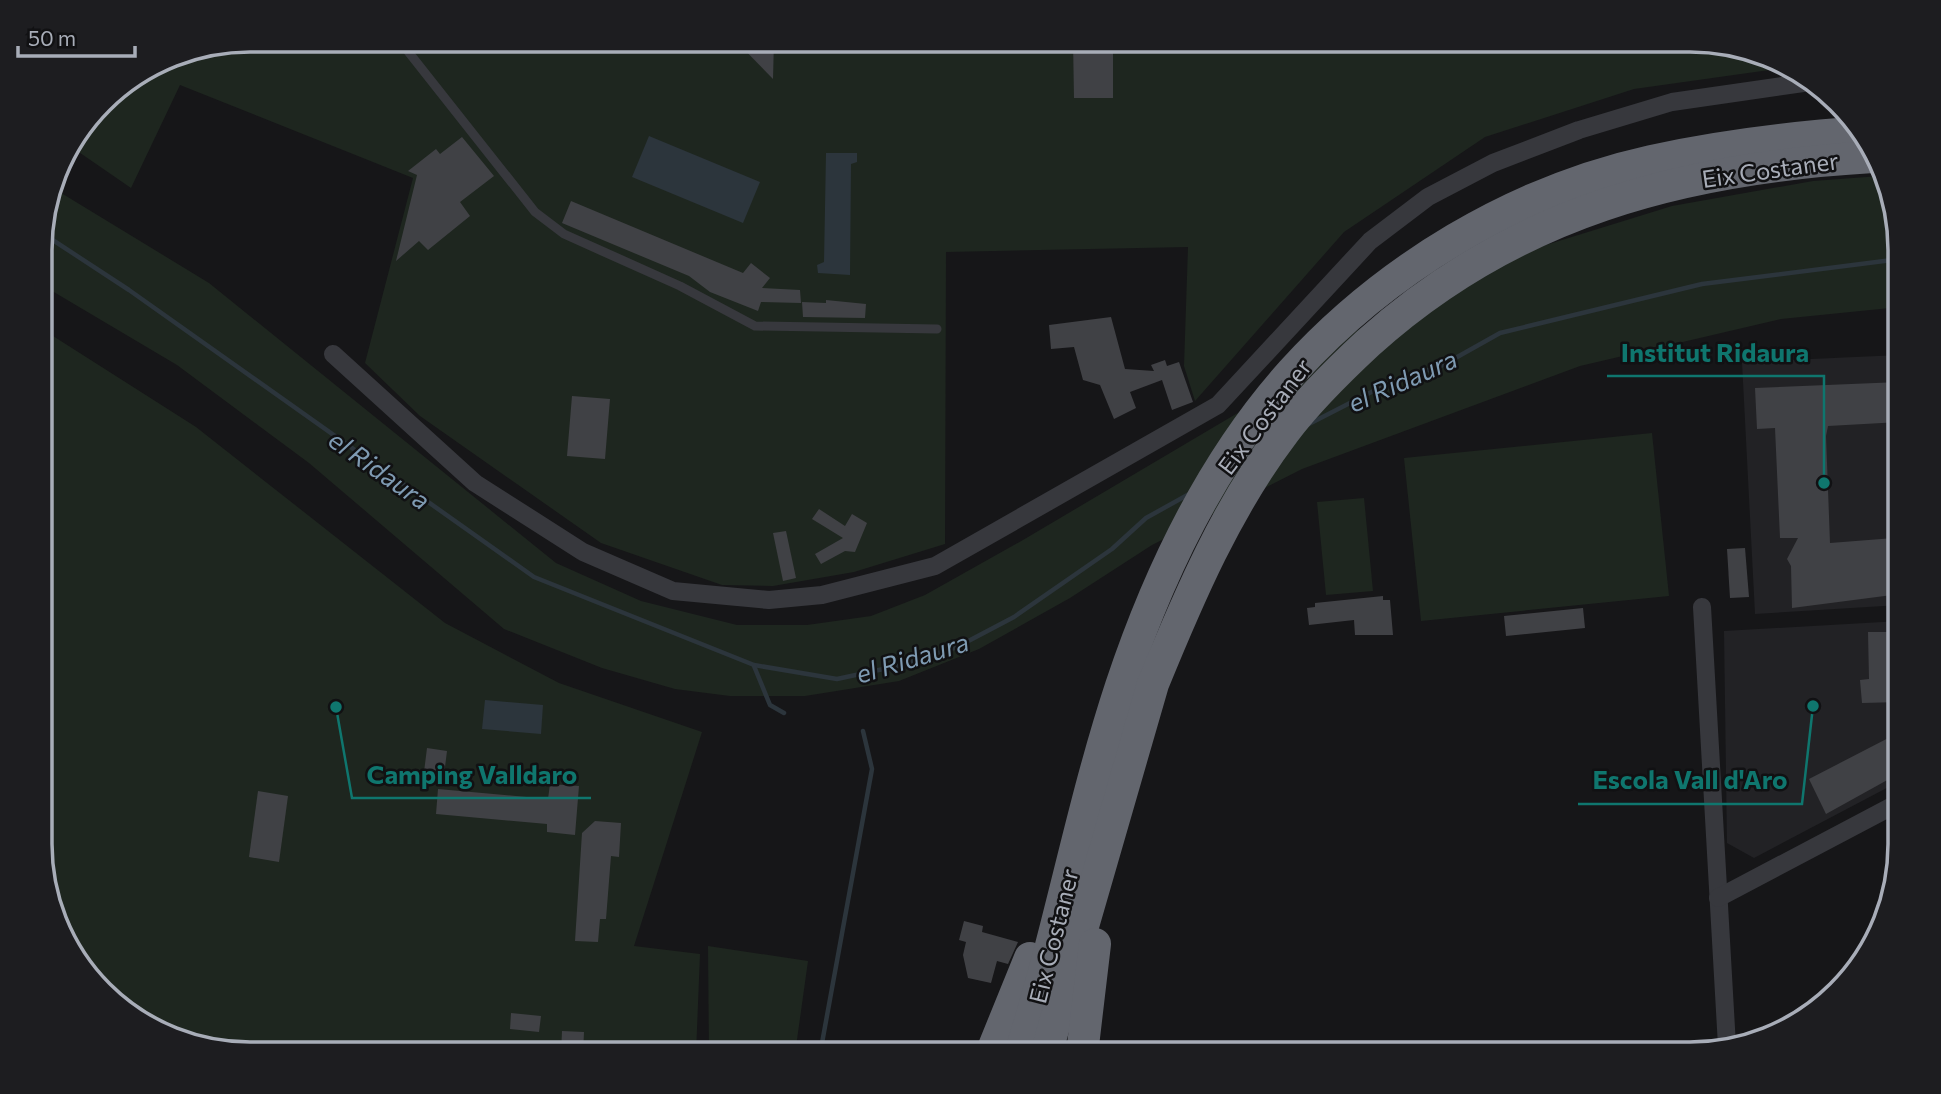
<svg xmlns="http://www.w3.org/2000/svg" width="1941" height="1094" viewBox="0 0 1941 1094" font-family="Commissioner,sans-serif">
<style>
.built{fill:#222225}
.green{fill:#1e261f}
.water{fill:#2c353c}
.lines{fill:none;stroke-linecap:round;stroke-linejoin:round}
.stream{stroke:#2c353c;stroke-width:4.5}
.building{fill:#404145}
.lane{stroke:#37383d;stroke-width:9}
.street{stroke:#37383d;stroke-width:18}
.highway{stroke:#63666e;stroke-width:32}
.labels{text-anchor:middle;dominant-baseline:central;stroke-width:5;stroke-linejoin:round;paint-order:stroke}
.street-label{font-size:24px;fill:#a8adb8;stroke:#111113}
.water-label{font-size:26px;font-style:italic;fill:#7f9bb3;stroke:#111113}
.rim{fill:none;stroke:#a8adb8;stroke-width:3.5}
.leader{fill:none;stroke:#0f766e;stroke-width:2.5}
.callout-dot{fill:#0f766e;stroke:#111113;stroke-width:2.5}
.callout-label{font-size:26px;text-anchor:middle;font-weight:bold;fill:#0f766e;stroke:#111113;stroke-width:5;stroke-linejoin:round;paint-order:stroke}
</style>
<rect width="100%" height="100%" fill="#161618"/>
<g class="built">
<polygon points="1900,355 1900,605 1755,614 1742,362"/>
<polygon points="1900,621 1900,781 1754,858 1727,843 1724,631"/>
</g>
<g class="green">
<polygon points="250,40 1691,40 1791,67 1634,89 1485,137 1344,232 1195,401 1184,366 1188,247 946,252 945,544 854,572 773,586 722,585 601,543 420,416 365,363 413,178 180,85 131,188 70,146 112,93 170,56"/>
<polygon points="1880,176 1900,236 1900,307 1781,319 1580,366 1302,469 1152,545 1070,598 979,649 899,681 805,696 730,696 675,689 602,668 504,629 309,463 177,365 42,285 42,223 53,188 209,283 556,563 641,601 737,625 807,625 871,616 925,595 1023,540 1241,411 1365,325 1533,249 1672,206 1813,181"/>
<polygon points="42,329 196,427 445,623 559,683 702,732 634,946 700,954 696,1054 250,1054 146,1026 76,961 42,871"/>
<polygon points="1652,433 1669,596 1421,621 1404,458"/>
<polygon points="1364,498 1373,591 1326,595 1317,502"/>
<polygon points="708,946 808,961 795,1054 709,1054"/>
</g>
<g class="water">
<polygon points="649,136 760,182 743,223 632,177"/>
<polygon points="826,153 857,153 857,162 851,164 850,275 818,273 817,265 824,262"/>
<polygon points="485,700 543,705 541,734 482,729"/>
</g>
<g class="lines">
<g class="stream">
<polyline points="42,233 129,290 534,577 754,665 837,679 902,665 957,647 1014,617 1112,549 1146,518 1191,493"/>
<polyline points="1307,425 1387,384 1443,365 1500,333 1702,284 1900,259"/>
<polyline points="754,666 770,705 784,713"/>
<polyline points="820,1054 872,769 863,731"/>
</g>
</g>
<g class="building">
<polygon points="735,40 774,40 773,79"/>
<polygon points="1073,40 1113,40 1113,98 1074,98"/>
<polygon points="462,137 494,176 460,202 470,216 428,250 419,241 396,261 417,175 408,171 436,149 440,154"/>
<polygon points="571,201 743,273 751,263 770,278 762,288 800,290 801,303 761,302 758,311 710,292 689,276 562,223"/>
<polygon points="826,300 866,304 865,318 803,317 802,302 826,303"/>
<polygon points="1111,317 1125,369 1154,371 1151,365 1165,360 1167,366 1179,362 1193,402 1172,410 1162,380 1130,392 1136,408 1114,419 1100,385 1083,380 1074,347 1051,349 1049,325"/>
<polygon points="1900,382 1900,422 1828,426 1826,436 1830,543 1894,538 1897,560 1900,559 1900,594 1792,608 1791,566 1787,559 1798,538 1780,538 1775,428 1757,429 1755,388"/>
<polygon points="572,396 610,399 605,459 567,456"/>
<polygon points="819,509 845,526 852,514 867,523 855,552 845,551 821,564 815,554 843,538 812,519"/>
<polygon points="786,531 796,578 783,581 773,533"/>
<polygon points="1745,548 1749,597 1730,598 1727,549"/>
<polygon points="1383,596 1383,600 1390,600 1393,635 1355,635 1354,620 1309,625 1307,608 1315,607 1315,603"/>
<polygon points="1583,608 1585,628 1506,636 1504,616"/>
<polygon points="1868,632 1900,632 1900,702 1862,703 1860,680 1869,679"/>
<polygon points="1900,732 1900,773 1826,814 1809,779"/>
<polygon points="427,748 447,751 444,775 424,772"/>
<polygon points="550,784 579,786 575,835 547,832 547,824 436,814 438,789 548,799"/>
<polygon points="258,791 288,796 279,862 249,857"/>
<polygon points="595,821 621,823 619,857 611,856 606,919 600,919 598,942 575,941 582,833"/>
<polygon points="964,921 983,926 982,932 1018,942 1008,964 997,961 991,983 968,978 963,955 966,942 959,940"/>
<polygon points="511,1013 541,1016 539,1032 510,1029"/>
<polygon points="562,1031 584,1032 583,1054 561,1054"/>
</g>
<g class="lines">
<polyline class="lane" points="399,40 535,212 564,234 680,286 755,326 937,329"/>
<g class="street">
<polyline points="333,354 475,483 583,552 673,591 769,600 822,595 935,566 1218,405 1370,241 1428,197 1493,163 1579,130 1672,102 1810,82"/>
<polyline points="1702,607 1727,1046"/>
<polyline points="1718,898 1900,802"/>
</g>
<g class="highway">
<polyline points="991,1054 1030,958"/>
<path d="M1020 1054C1059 933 1081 807 1121 686 1158 575 1213 460 1292 372 1385 269 1515 191 1651 161 1720 146 1793 137 1864 132"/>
<path d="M1046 1054 1153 684C1189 596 1227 507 1285 431 1309 399 1339 370 1368 343 1513 212 1682 168 1873 157"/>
<polyline points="1082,1054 1095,944"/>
</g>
</g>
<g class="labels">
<g class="street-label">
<text transform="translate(1770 169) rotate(-8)">Eix Costaner</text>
<text transform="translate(1264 416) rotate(-53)">Eix Costaner</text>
<text transform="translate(1053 936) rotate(-76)">Eix Costaner</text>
</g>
<g class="water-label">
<text transform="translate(1402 380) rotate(-24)">el Ridaura</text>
<text transform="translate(380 469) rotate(35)">el Ridaura</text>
<text transform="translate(912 657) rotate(-17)">el Ridaura</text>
</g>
</g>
<path d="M0 0H1941V1094H0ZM250 52H1690A198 198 0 0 1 1888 250V844A198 198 0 0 1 1690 1042H250A198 198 0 0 1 52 844V250A198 198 0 0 1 250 52Z" fill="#1d1d20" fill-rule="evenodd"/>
<path class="rim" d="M250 52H1690A198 198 0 0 1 1888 250V844A198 198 0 0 1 1690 1042H250A198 198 0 0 1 52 844V250A198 198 0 0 1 250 52Z"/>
<path class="leader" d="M1824 483L1824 376H1607M336 707L352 798H591M1813 706L1802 804H1578"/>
<g class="callout-dot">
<circle cx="1824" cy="483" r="7"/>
<circle cx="336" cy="707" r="7"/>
<circle cx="1813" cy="706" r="7"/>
</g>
<g class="callout-label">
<text x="1715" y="362">Institut Ridaura</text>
<text x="472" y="784">Camping Valldaro</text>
<text x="1690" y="789">Escola Vall d'Aro</text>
</g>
<path d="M18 46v10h117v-10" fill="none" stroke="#a8adb8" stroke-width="3.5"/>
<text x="28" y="46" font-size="21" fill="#a8adb8" stroke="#111113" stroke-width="5" paint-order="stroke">50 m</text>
</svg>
